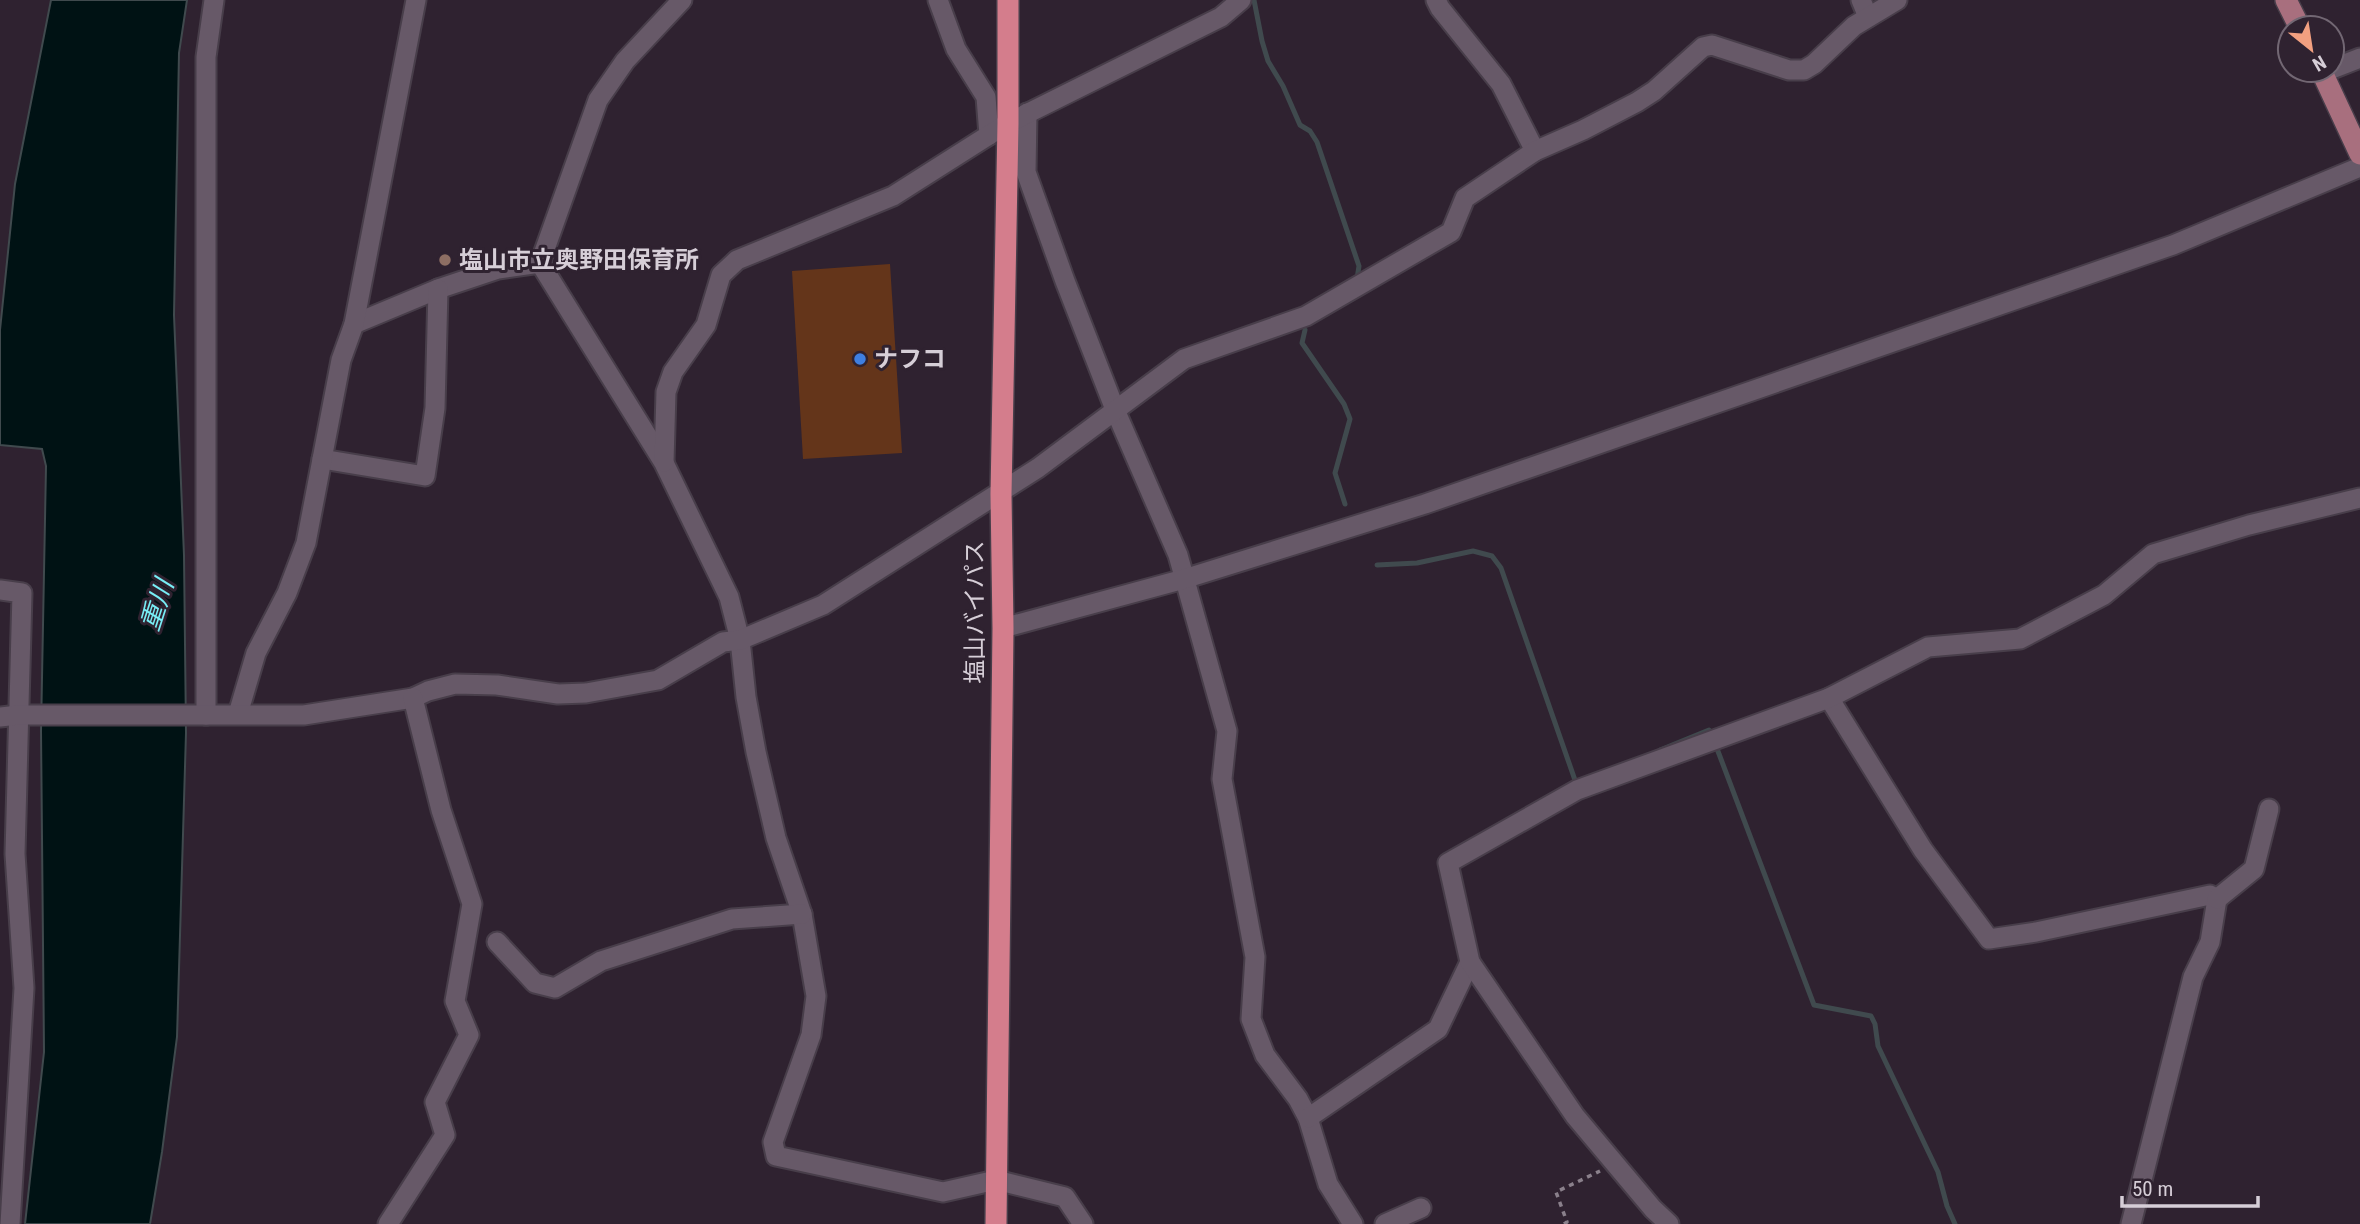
<svg xmlns="http://www.w3.org/2000/svg" width="2360" height="1224" viewBox="0 0 2360 1224" font-family="'Roboto Condensed','Noto Sans JP',sans-serif">
<style>
.water{fill:#001214;stroke:#404a4e;stroke-width:2}
.lines{fill:none;stroke-linecap:round;stroke-linejoin:round}
.stream{stroke:#404a4e;stroke-width:5}
.building{fill:#64351a}
.minor-casing{stroke:#483e4a;stroke-width:23}
.major-casing{stroke:#483e4a;stroke-width:24}
.highway-casing{stroke:#483e4a;stroke-width:24}
.path{stroke:#8a808b;stroke-width:3.5;stroke-dasharray:5 5;stroke-linecap:butt}
.minor{stroke:#675968;stroke-width:19}
.major{stroke:#a86f7e;stroke-width:21}
.highway{stroke:#d47d8c;stroke-width:21}
.education-dot{fill:#8d6e63;stroke:#2f2230;stroke-width:2.5}
.shop-dot{fill:#3f7fe0;stroke:#2f2230;stroke-width:2.5}
.labels{text-anchor:middle;dominant-baseline:central;stroke-width:6;stroke-linejoin:round;paint-order:stroke}
.poi-label{font-size:24px;font-weight:bold;fill:#d6ced7;stroke:#2f2230;text-anchor:start}
.street-label{font-size:24px;fill:#d6ced7;stroke:#2f2230}
.water-label{font-size:26px;font-style:italic;fill:#78eef6;stroke:#2f2230}
</style>
<rect width="100%" height="100%" fill="#2f2230"/>
<polygon class="water" points="51,0 187,0 179,53 174,315 184,555 186,733 177,1037 162,1152 150,1224 25,1224 44,1052 41,731 46,466 42,449 0,445 0,330 15,184"/>
<g class="lines">
<g class="stream">
<polyline points="1254,0 1262,41 1268,61 1283,86 1300,125 1310,131 1317,142 1359,266 1357,279"/>
<polyline points="1305,330 1302,343 1344,404 1350,419 1335,473 1345,504"/>
<polyline points="1377,565 1417,563 1473,551 1492,556 1501,568 1576,783"/>
<polyline points="1716,746 1814,1005 1871,1016 1875,1024 1878,1046 1938,1172 1947,1206 1955,1224"/>
<polyline points="1660,750 1709,730"/>
</g>
</g>
<polygon class="building" points="890,264 902,453 803,459 792,271"/>
<g class="lines">
<defs>
<g id="minor">
<polyline points="938,0 956,49 986,97 989,135"/>
<polyline points="1436,0 1440,8 1501,84 1535,151"/>
<polyline points="1861,0 1868,17"/>
<polyline points="2332,69 2360,58"/>
<polyline points="1027,113 1026,172 1065,281 1116,412 1178,555 1227,731 1222,779 1255,957 1251,1019 1265,1055 1298,1099 1308,1118 1328,1184 1353,1224"/>
<polyline points="540,263 664,463 729,597 740,640 746,697 756,752 776,838 802,914 816,996 811,1035 773,1142 776,1156 943,1192 996,1180 1065,1197 1083,1224"/>
<polyline points="540,263 598,100 625,61 682,0"/>
<polyline points="354,324 438,289 498,269 540,263"/>
<polyline points="322,459 425,476 435,408 438,289"/>
<polyline points="664,462 666,392 673,372 706,325 721,275 737,260 893,196 1008,123 1221,17 1241,0"/>
<polyline points="0,590 22,593 15,854 24,988 10,1224"/>
<polyline points="1003,628 1184,579 1425,504 2173,245 2360,167"/>
<polyline points="1829,698 1923,850 1989,939 2036,932 2210,895 2217,899 2210,942 2193,977 2131,1224"/>
<polyline points="238,714 256,653 287,593 306,543 341,360 354,324 416,0"/>
<polyline points="206,715 206,57 214,0"/>
<polyline points="0,717 18,715 304,715 413,698 428,691 455,684 497,685 558,694 586,693 658,680 723,642 740,640 823,605 1038,468 1184,359 1306,316 1451,232 1465,198 1535,151 1583,130 1637,102 1654,91 1703,47 1712,45 1789,70 1804,70 1814,64 1854,26 1897,0"/>
<polyline points="2217,899 2254,869 2269,809"/>
<polyline points="497,942 535,983 555,988 601,961 732,919 802,914"/>
<polyline points="1308,1118 1438,1029 1470,962"/>
<polyline points="388,1224 445,1135 435,1102 469,1035 455,1001 472,904 441,810 413,698"/>
<polyline points="1385,1224 1421,1208"/>
<polyline points="1669,1224 1653,1209 1575,1116 1470,962 1448,863 1577,790 1829,698 1928,647 2020,639 2104,595 2153,554 2249,525 2360,498"/>
</g>
<g id="major">
<polyline points="2286,0 2300,28"/>
<polyline points="2321,70 2360,154"/>
</g>
<polyline id="highway" points="996,1224 1003,628 1001,494 1008,123 1008,0"/>
</defs>
<use href="#minor" class="minor-casing"/>
<use href="#major" class="major-casing"/>
<use href="#highway" class="highway-casing"/>
<polyline class="path" points="1564,1224 1567,1222 1556,1192 1600,1171"/>
<use href="#minor" class="minor"/>
<use href="#major" class="major"/>
<use href="#highway" class="highway"/>
</g>
<circle class="education-dot" cx="445" cy="260" r="7"/>
<circle class="shop-dot" cx="860" cy="359" r="7"/>
<g class="labels">
<g class="poi-label">
<text x="459" y="260">塩山市立奥野田保育所</text>
<text x="874" y="359">ナフコ</text>
</g>
<g class="street-label">
<text transform="translate(975 612) rotate(-90)">塩山バイパス</text>
</g>
<g class="water-label">
<text transform="translate(157 605) rotate(-72)">重川</text>
</g>
</g>
<g transform="translate(2311 49) rotate(150)"><circle r="33" fill="#2f2230" stroke="#726773" stroke-width="2"/>
<path d="M0-5L12 26L0 18L-12 26Z" fill="#f2a080"/>
<text y="-10" font-size="19" font-weight="bold" text-anchor="middle" fill="#d6ced7">N</text>
</g>
<path d="M2122 1196v10h136v-10" fill="none" stroke="#d6ced7" stroke-width="3.5"/>
<text x="2132" y="1196" font-size="21" fill="#d6ced7" stroke="#2f2230" stroke-width="5" paint-order="stroke">50 m</text>
</svg>
